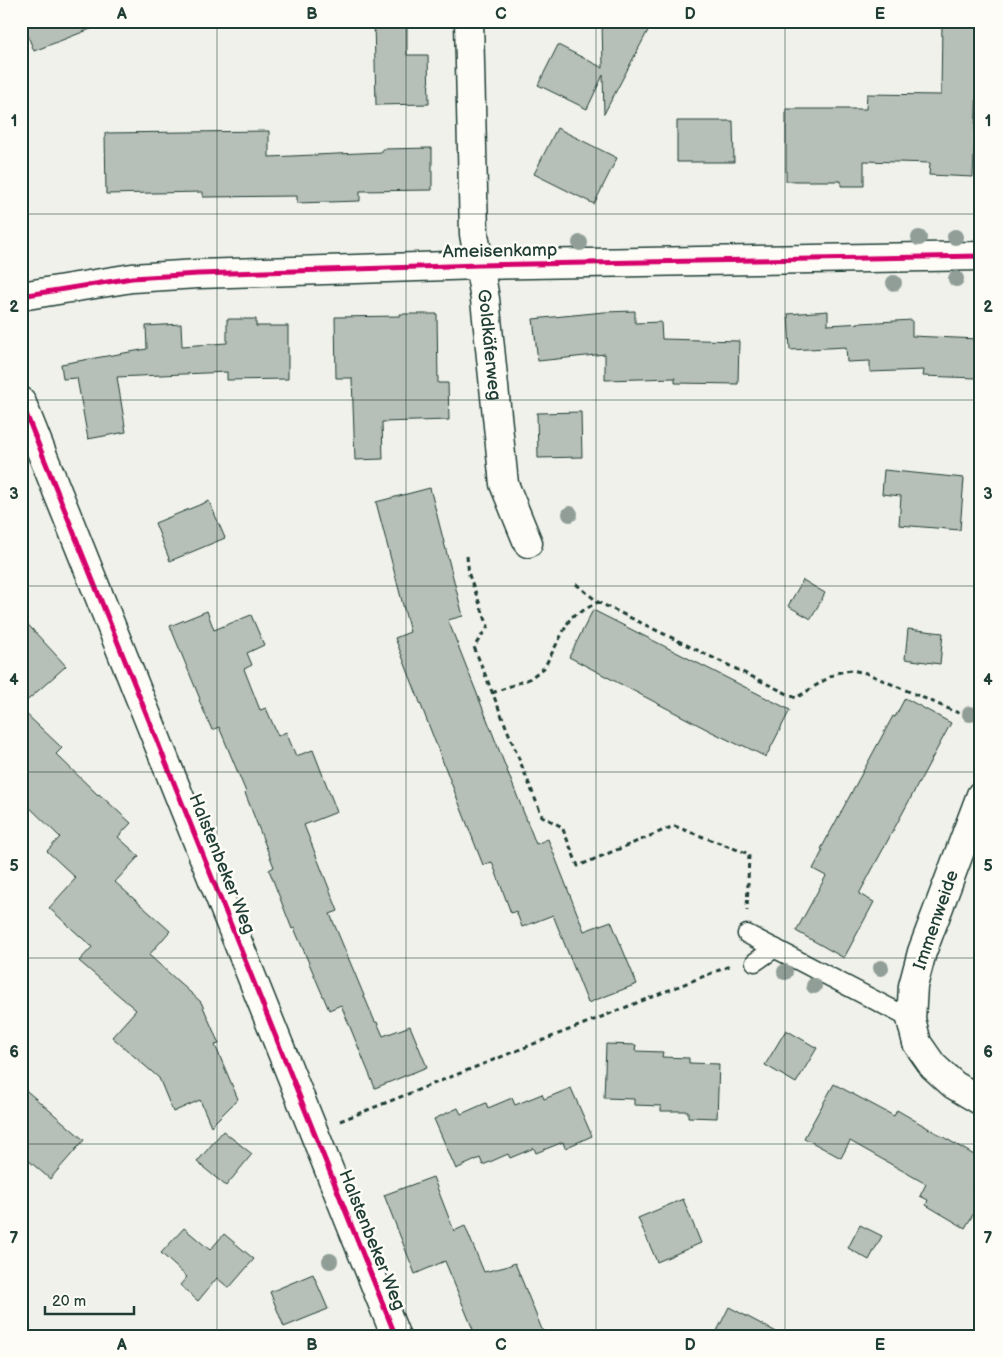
<svg xmlns="http://www.w3.org/2000/svg" width="1002" height="1358" viewBox="0 0 1002 1358" font-family="'Balsamiq Sans',sans-serif">
<style>
.building{fill:#b6bfb8;stroke:#1f3d34}
.lines{fill:none;stroke-linecap:round;stroke-linejoin:round}
.lane-casing{stroke:#1f3d34;stroke-width:21}
.street-casing{stroke:#1f3d34;stroke-width:31}
.path{stroke:#1f3d34;stroke-width:3;stroke-dasharray:5 4;stroke-linecap:butt}
.lane{stroke:#fdfcf7;stroke-width:18}
.street{stroke:#fdfcf7;stroke-width:28}
.cycleway-casing{stroke:#fdfcf7;stroke-width:8}
.cycleway{stroke:#d6006c;stroke-width:5}
.tree{fill:#909e97}
.grid{fill:none;stroke:#1f3d34;stroke-width:1;stroke-opacity:0.55}
.labels{text-anchor:middle;dominant-baseline:central;stroke-width:5;stroke-linejoin:round;paint-order:stroke}
.street-label{font-size:18px;fill:#1f3d34;stroke:#fdfcf7}
.neatline{fill:none;stroke:#1f3d34;stroke-width:2}
.grid-label{font-size:16px;text-anchor:middle;font-weight:bold;fill:#1f3d34}
</style>
<rect width="100%" height="100%" fill="#f0f1eb"/>
<filter id="ink" filterUnits="userSpaceOnUse"><feTurbulence type="fractalNoise" baseFrequency=".02" numOctaves="2"/><feDisplacementMap in="SourceGraphic" scale="10" xChannelSelector="R" yChannelSelector="G"/><feConvolveMatrix kernelMatrix="1 2 1 2 8 2 1 2 1" color-interpolation-filters="sRGB"/></filter>
<g filter="url(#ink)">
<g class="building">
<polygon points="22,21 105,21 106,23 34,51"/>
<polygon points="374,21 407,21 407,55 428,55 429,104 376,105"/>
<polygon points="602,21 653,21 604,114 603,75 587,109 538,85 558,45 603,68"/>
<polygon points="942,21 979,21 978,42 981,42 981,85 977,85 973,177 929,175 930,163 864,161 864,186 841,186 841,181 786,181 786,109 866,109 867,94 941,95"/>
<polygon points="677,121 733,121 734,162 677,162"/>
<polygon points="557,128 617,158 594,204 534,174"/>
<polygon points="269,131 269,157 382,152 382,149 432,148 432,190 360,191 360,201 297,203 297,196 203,197 203,192 106,194 105,133"/>
<polygon points="635,311 635,323 661,322 662,339 739,341 738,384 675,383 675,378 605,380 605,354 538,361 533,319 604,312"/>
<polygon points="828,311 828,325 912,320 912,336 978,339 976,378 923,376 924,370 870,372 870,361 847,362 846,347 790,350 788,314"/>
<polygon points="400,314 437,314 438,383 448,383 449,420 382,422 383,459 355,460 352,378 336,378 335,317 400,316"/>
<polygon points="227,319 256,319 256,326 288,326 288,379 227,380 227,372 117,377 126,432 88,439 77,378 63,379 61,364 147,349 146,326 181,324 182,346 227,343"/>
<polygon points="581,412 582,457 538,458 537,413"/>
<polygon points="884,470 964,478 960,530 899,525 901,496 882,494"/>
<polygon points="430,488 463,616 448,620 536,844 548,839 584,931 611,921 637,984 588,1003 553,915 522,927 516,911 511,913 492,862 483,865 395,638 410,632 376,502"/>
<polygon points="209,501 225,538 170,561 155,523"/>
<polygon points="803,580 825,593 811,619 788,606"/>
<polygon points="593,610 790,710 766,757 742,745 741,746 712,732 569,657"/>
<polygon points="207,611 214,630 251,615 264,645 247,653 252,665 244,669 260,710 266,708 278,736 286,732 296,756 313,750 337,812 304,825 338,911 330,914 375,1022 377,1022 383,1036 410,1026 427,1067 375,1088 341,1005 329,1010 294,928 292,929 269,870 274,867 245,793 246,792 219,727 212,730 199,700 200,699 170,626"/>
<polygon points="21,617 66,666 21,706"/>
<polygon points="908,629 943,633 940,664 905,659"/>
<polygon points="905,698 951,723 859,894 874,902 844,958 796,931 826,876 813,869 823,850 821,849 893,716 895,717"/>
<polygon points="21,709 62,748 56,754 98,795 99,794 131,823 118,837 139,856 115,882 170,931 149,955 201,1002 219,1044 215,1045 238,1099 211,1126 200,1100 173,1112 159,1078 112,1037 136,1010 79,961 92,947 49,908 76,878 47,851 60,837 21,799"/>
<polygon points="786,1030 817,1048 796,1083 765,1065"/>
<polygon points="606,1044 636,1045 635,1051 663,1052 662,1057 689,1058 689,1063 719,1064 717,1118 688,1117 688,1111 661,1111 661,1106 634,1105 634,1099 604,1098"/>
<polygon points="834,1084 894,1116 897,1110 981,1159 981,1176 972,1191 981,1197 981,1201 965,1228 926,1205 928,1200 920,1196 926,1184 850,1141 841,1158 804,1138"/>
<polygon points="21,1086 84,1140 50,1179 21,1154"/>
<polygon points="571,1088 592,1136 565,1148 563,1142 536,1153 534,1148 510,1158 508,1154 483,1165 480,1158 456,1169 434,1119 458,1108 461,1114 486,1103 488,1108 512,1098 515,1105 542,1094 544,1099"/>
<polygon points="223,1131 252,1154 226,1186 197,1162"/>
<polygon points="433,1177 454,1231 465,1226 484,1272 505,1267 515,1263 545,1337 476,1337 445,1261 415,1274 384,1195"/>
<polygon points="683,1199 701,1243 657,1262 638,1218"/>
<polygon points="860,1225 882,1236 869,1260 848,1248"/>
<polygon points="184,1228 210,1250 224,1234 254,1259 229,1288 217,1278 198,1301 180,1285 187,1277 161,1253"/>
<polygon points="313,1274 328,1309 284,1327 270,1292"/>
<polygon points="729,1307 786,1337 714,1337"/>
</g>
<g class="lines">
<defs>
<g id="lane">
<polyline points="747,934 911,1019"/>
<polyline points="755,962 775,948"/>
</g>
<g id="street">
<path id="s1" d="M469 21 474 234 485 299 504 484 528 543"/>
<polyline points="21,296 132,278 198,274 479,265 981,256"/>
<polyline points="21,401 396,1337"/>
<polyline points="981,795 922,952 913,986 911,1019 917,1043 933,1066 954,1085 981,1101"/>
</g>
</defs>
<use href="#lane" class="lane-casing"/>
<use href="#street" class="street-casing"/>
<g class="path">
<polyline points="467,556 469,575 488,626 474,647 542,816 562,827 578,866 674,826 749,854 747,911"/>
<polyline points="576,584 598,602 796,698 836,673 851,670 866,673 970,718"/>
<polyline points="492,693 529,679 544,668 571,617 598,602"/>
<polyline points="340,1121 732,965"/>
<polyline points="21,1307 33,1337"/>
</g>
<use href="#lane" class="lane"/>
<use href="#street" class="street"/>
<defs>
<g id="cycleway">
<polyline points="21,296 132,278 198,274 479,265 981,256"/>
<polyline points="21,401 396,1337"/>
</g>
</defs>
<use href="#cycleway" class="cycleway-casing"/>
<use href="#cycleway" class="cycleway"/>
</g>
<g class="tree">
<circle cx="955" cy="237" r="8"/>
<circle cx="919" cy="238" r="8"/>
<circle cx="580" cy="243" r="8"/>
<circle cx="956" cy="279" r="8"/>
<circle cx="894" cy="283" r="8"/>
<circle cx="570" cy="514" r="8"/>
<circle cx="970" cy="714" r="8"/>
<circle cx="881" cy="968" r="8"/>
<circle cx="785" cy="972" r="8"/>
<circle cx="814" cy="986" r="8"/>
<circle cx="330" cy="1261" r="8"/>
</g>
</g>
<path class="grid" d="M217 21V1337M406 21V1337M596 21V1337M785 21V1337M21 214H981M21 400H981M21 586H981M21 772H981M21 958H981M21 1144H981"/>
<g class="labels">
<g class="street-label">
<text transform="translate(500 251) rotate(-1)">Ameisenkamp</text>
<text stroke="none"><textPath href="#s1" startOffset="325">Goldkäferweg</textPath></text>
<text transform="translate(222 864) rotate(68)">Halstenbeker Weg</text>
<text transform="translate(936 920) rotate(-71)">Immenweide</text>
<text transform="translate(372 1240) rotate(68)">Halstenbeker Weg</text>
</g>
</g>
<rect width="1002" height="1358" fill="none" stroke="#fdfcf7" stroke-width="55"/>
<path d="M45 1306v8h89v-8" fill="none" stroke="#1f3d34" stroke-width="2.5"/>
<text x="52" y="1306" font-size="15" fill="#1f3d34" stroke="#fdfcf7" stroke-width="4" paint-order="stroke">20 m</text>
<rect x="28" y="28" width="946" height="1302" class="neatline"/>
<g class="grid-label">
<text x="122" y="19">A</text>
<text x="312" y="19">B</text>
<text x="501" y="19">C</text>
<text x="690" y="19">D</text>
<text x="880" y="19">E</text>
<text x="14" y="126">1</text>
<text x="988" y="126">1</text>
<text x="14" y="312">2</text>
<text x="988" y="312">2</text>
<text x="14" y="499">3</text>
<text x="988" y="499">3</text>
<text x="14" y="685">4</text>
<text x="988" y="685">4</text>
<text x="14" y="871">5</text>
<text x="988" y="871">5</text>
<text x="14" y="1057">6</text>
<text x="988" y="1057">6</text>
<text x="14" y="1243">7</text>
<text x="988" y="1243">7</text>
<text x="122" y="1350">A</text>
<text x="312" y="1350">B</text>
<text x="501" y="1350">C</text>
<text x="690" y="1350">D</text>
<text x="880" y="1350">E</text>
</g>
</svg>
